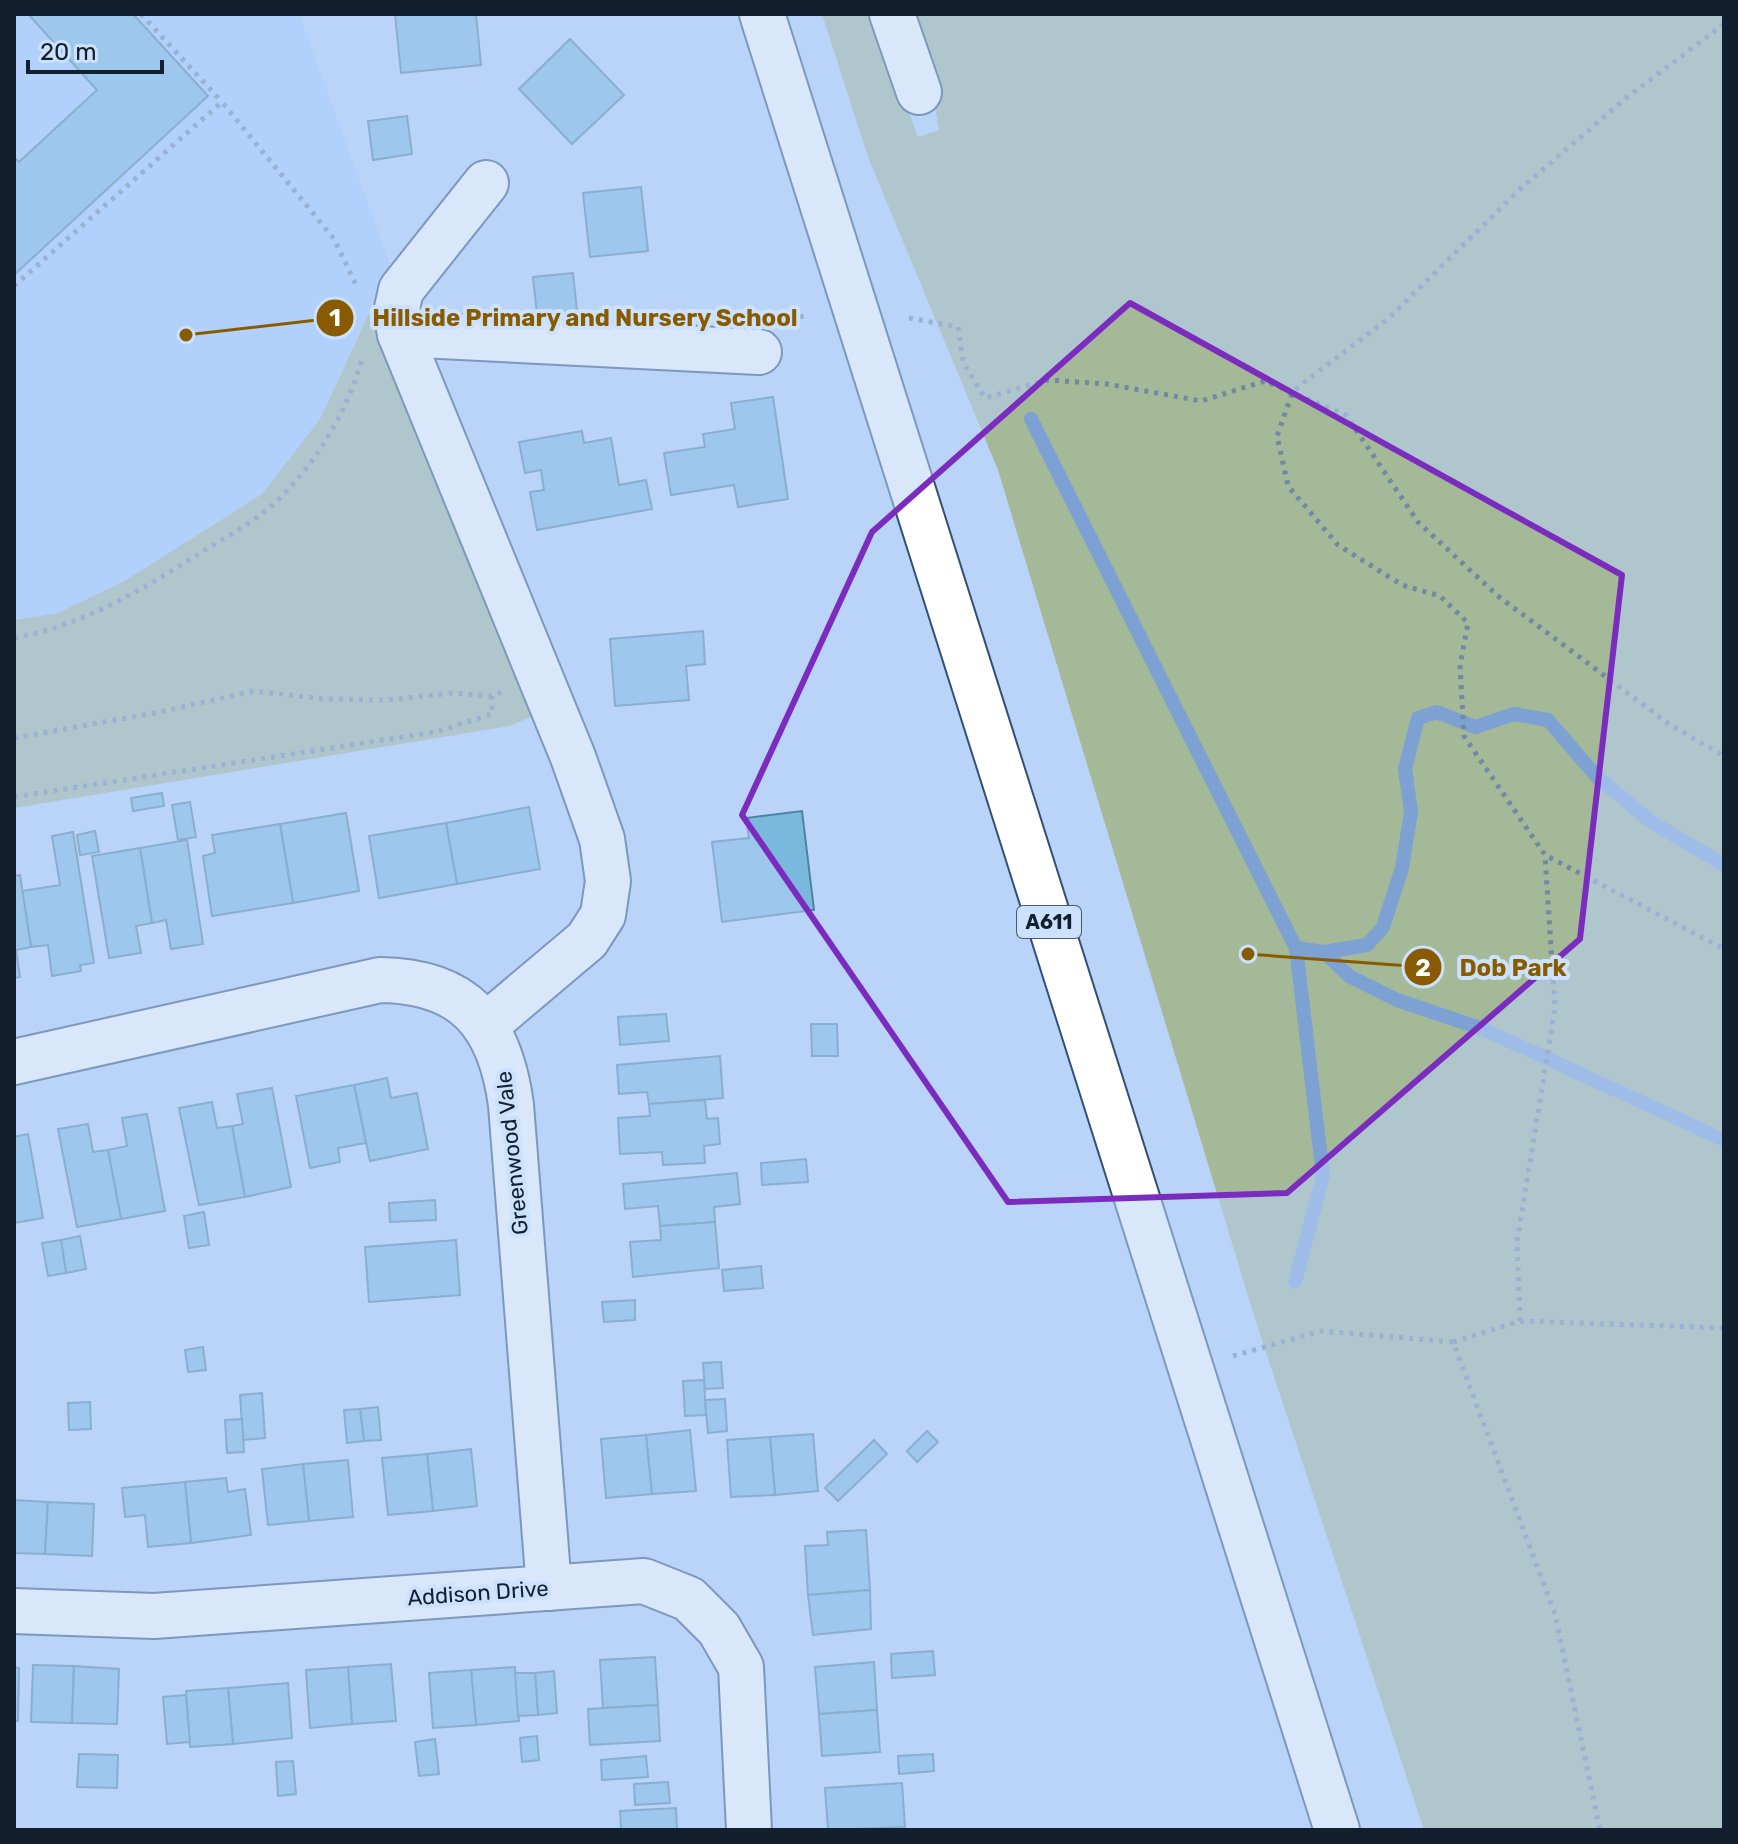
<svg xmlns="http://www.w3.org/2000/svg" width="1738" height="1844" viewBox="0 0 1738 1844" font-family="Rubik,sans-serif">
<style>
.built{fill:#a6ccff}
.green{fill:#a3b997}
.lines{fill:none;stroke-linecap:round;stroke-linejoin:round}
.stream{stroke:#7ca1d2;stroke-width:14}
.building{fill:#7bb8dd;stroke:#4e82a0;stroke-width:2}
.minor-casing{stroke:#325076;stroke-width:48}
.major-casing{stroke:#325076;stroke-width:48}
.path{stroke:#7388a3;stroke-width:5;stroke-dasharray:4 6;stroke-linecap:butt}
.minor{stroke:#fff;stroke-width:44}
.major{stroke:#fff;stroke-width:44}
.marked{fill:none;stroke:#7b2cbf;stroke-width:6;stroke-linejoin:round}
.labels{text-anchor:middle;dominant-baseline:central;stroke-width:8;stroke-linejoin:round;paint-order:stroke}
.shield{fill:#cce1fc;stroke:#4a596c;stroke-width:2}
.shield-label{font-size:20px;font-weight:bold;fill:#121f2f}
.street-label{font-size:22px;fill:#121f2f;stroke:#cce1fc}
.leader{fill:none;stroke:#895b00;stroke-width:3}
.callout-dot{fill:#895b00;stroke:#cce1fc;stroke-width:3}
.mark-label{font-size:24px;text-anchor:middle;font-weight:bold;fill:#fff}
.callout-label{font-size:24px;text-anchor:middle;font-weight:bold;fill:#895b00;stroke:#cce1fc;stroke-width:8;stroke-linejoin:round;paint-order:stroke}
</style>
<rect width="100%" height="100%" fill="#b9d4f8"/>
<polygon class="built" points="14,14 299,14 390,264 320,419 262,494 126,580 58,613 14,620"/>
<g class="green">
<polygon points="822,14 875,14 918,137 939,130 926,53 911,14 1724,14 1724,1830 1424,1830 1254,1316 998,470 868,157"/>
<polygon points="369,313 535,715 510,726 14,808 14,620 58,613 126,580 262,494 320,419"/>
</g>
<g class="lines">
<g class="stream">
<polyline points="1031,419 1296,948"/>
<polyline points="1324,952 1349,976 1397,1000 1483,1029 1724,1140"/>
<polyline points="1295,1282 1323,1176 1296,948 1324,952 1367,945 1383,927 1402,868 1411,812 1405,769 1418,718 1437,712 1475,727 1514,714 1548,720 1597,777 1650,821 1724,865"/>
</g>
</g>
<g class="building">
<polygon points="28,14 133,14 208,96 14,275 14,157 19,162 97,90"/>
<polygon points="395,14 476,14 481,65 401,73"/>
<polygon points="570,39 624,95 572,144 519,89"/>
<polygon points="407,116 412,154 373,160 368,121"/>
<polygon points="641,187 648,251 590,257 583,193"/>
<polygon points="573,273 577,311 537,315 533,277"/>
<polygon points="773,397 788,499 738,507 734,485 671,495 664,453 705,447 703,434 735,429 731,403"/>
<polygon points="582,431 584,443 611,438 619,485 646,480 652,509 537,530 530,492 544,490 541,470 525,473 519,442"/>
<polygon points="703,631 705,664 686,666 689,700 615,706 610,639"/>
<polygon points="162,793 164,806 133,811 131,798"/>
<polygon points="190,802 196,837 178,840 172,805"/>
<polygon points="529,807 540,869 457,884 446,823"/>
<polygon points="802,811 814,910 722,922 712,842 749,838 746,818"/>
<polygon points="346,813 359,891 293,903 280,824"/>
<polygon points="446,823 457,884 379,898 369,836"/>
<polygon points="280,824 293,903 212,916 203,856 215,853 212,835"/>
<polygon points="95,831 99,852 80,855 77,835"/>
<polygon points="73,832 94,963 80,965 81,971 52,976 48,945 31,947 22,891 60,885 52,836"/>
<polygon points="187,840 203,944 171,949 166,920 152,923 140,848"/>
<polygon points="140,848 152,923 136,926 141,953 109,958 92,856"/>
<polygon points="20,875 31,947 16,950 20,977 14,978 14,876"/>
<polygon points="666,1014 669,1041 620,1045 618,1017"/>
<polygon points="811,1024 837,1024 838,1056 812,1056"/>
<polygon points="720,1056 723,1098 649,1104 647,1092 619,1094 617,1065"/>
<polygon points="387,1078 391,1098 417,1093 428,1149 370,1161 354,1085"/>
<polygon points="354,1085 366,1143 338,1148 340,1162 310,1168 296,1096"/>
<polygon points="272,1088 291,1187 245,1197 232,1126 243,1124 237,1094"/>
<polygon points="705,1100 707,1119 718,1118 720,1144 704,1146 705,1163 663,1165 662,1152 620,1154 618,1118 650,1116 649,1104"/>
<polygon points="212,1102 217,1128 232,1126 245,1197 199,1205 179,1108"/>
<polygon points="147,1114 165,1211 121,1219 108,1150 127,1146 122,1118"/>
<polygon points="88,1124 93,1152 108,1150 121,1219 77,1227 58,1129"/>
<polygon points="28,1134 43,1218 14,1223 14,1137"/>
<polygon points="806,1159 808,1182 762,1185 761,1163"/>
<polygon points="737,1173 740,1204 714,1207 715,1222 660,1226 658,1206 625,1209 623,1184"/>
<polygon points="435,1200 436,1220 390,1222 389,1203"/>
<polygon points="204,1212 209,1245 189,1248 184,1216"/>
<polygon points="715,1222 719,1268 633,1277 630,1242 661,1240 660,1226"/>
<polygon points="80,1236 86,1269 66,1273 61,1240"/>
<polygon points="61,1240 66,1273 48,1276 42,1243"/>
<polygon points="456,1240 460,1295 369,1302 365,1247"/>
<polygon points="761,1266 763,1288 724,1291 722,1270"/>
<polygon points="635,1300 635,1320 604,1322 602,1302"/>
<polygon points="203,1347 206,1370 188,1372 185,1350"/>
<polygon points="721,1362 723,1388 705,1389 703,1363"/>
<polygon points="704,1380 706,1415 685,1416 683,1381"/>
<polygon points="262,1393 265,1438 243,1440 240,1395"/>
<polygon points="725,1399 727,1431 708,1433 705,1400"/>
<polygon points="90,1402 91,1429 69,1430 68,1403"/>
<polygon points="378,1407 381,1440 364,1441 360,1409"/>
<polygon points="360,1409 364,1441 347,1443 344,1410"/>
<polygon points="242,1419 244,1452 227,1453 225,1420"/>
<polygon points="690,1430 696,1491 652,1494 646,1435"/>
<polygon points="927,1431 938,1442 917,1462 907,1451"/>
<polygon points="813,1434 818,1491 775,1495 770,1437"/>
<polygon points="646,1435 652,1494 606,1498 601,1439"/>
<polygon points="770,1437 775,1495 731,1497 727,1440"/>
<polygon points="874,1440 887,1454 838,1501 825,1488"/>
<polygon points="471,1449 477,1506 433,1511 427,1454"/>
<polygon points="427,1454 433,1511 388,1515 382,1458"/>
<polygon points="348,1460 353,1517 309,1521 303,1464"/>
<polygon points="303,1464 309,1521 268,1525 262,1469"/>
<polygon points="226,1478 228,1492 245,1489 251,1535 191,1543 185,1482"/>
<polygon points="185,1482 191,1543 148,1547 145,1515 125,1517 122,1488"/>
<polygon points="14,1500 48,1502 45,1554 14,1553"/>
<polygon points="48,1502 94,1504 92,1556 45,1554"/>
<polygon points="866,1530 870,1590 808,1595 805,1546 828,1545 827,1532"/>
<polygon points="870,1590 871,1629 813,1635 808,1595"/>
<polygon points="933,1651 935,1675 892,1678 891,1654"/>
<polygon points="655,1657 658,1705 603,1708 600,1660"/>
<polygon points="874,1662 877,1710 819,1714 815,1667"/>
<polygon points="391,1664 396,1721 352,1724 348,1667"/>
<polygon points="33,1665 74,1666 72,1723 31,1722"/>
<polygon points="74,1666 119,1669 117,1724 72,1723"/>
<polygon points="14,1667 19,1668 18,1721 14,1721"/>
<polygon points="348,1667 352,1724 310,1728 306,1670"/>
<polygon points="515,1667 519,1721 476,1725 471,1670"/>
<polygon points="471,1670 476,1725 433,1728 429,1673"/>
<polygon points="554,1671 557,1713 538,1715 535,1673"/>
<polygon points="515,1673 535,1673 538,1715 518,1716"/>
<polygon points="288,1683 292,1738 233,1744 228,1688"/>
<polygon points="228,1688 233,1744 190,1747 186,1691"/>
<polygon points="186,1695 190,1742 167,1744 163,1697"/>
<polygon points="658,1705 660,1741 590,1745 588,1709"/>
<polygon points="877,1710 880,1752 822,1756 819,1714"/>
<polygon points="537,1736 539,1760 522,1762 520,1738"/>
<polygon points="435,1739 439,1774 419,1776 415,1742"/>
<polygon points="79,1754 118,1755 117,1788 77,1787"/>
<polygon points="933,1754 934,1771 899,1774 898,1756"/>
<polygon points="646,1756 648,1777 602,1780 601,1760"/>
<polygon points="293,1761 296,1794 278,1796 276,1762"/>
<polygon points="668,1782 670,1803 635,1805 634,1784"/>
<polygon points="902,1783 905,1827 828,1830 825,1788"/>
<polygon points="676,1808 677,1830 621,1830 620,1811"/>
</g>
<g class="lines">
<defs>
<g id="minor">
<polyline points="892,14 919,92"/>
<polyline points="400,334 759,352"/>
<polyline points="485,1026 587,940 603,915 608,881 602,839 573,757 400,334 396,313 401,290 486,183"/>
<path d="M14 1062 380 980C465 981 500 1023 511 1105L549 1588"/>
<polyline points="14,1611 154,1616 644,1581 689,1599 719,1629 741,1667 749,1830"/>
</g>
<polyline id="major" points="762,14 1337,1830"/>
</defs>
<use href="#minor" class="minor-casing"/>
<use href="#major" class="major-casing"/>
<g class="path">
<polyline points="141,14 222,102"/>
<polyline points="1724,24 1626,98 1519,190 1389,318 1293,391 1277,436 1288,486 1338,545 1402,585 1440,596 1468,623 1460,665 1464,736 1545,855 1724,949"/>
<polyline points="14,286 222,102 334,239 356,285"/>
<polyline points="909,318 958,327 963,362 985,398 1047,380 1107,384 1201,401 1265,381 1346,415 1418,522 1498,596 1669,724 1724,756"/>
<polyline points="790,319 809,315"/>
<path d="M14 638C86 625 146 587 207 549 233 533 261 518 282 496 320 457 346 412 362 360"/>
<polyline points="14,738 160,712 254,691 324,699 386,700 452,693 491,696"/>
<polyline points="14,797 435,732 492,714 492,696 501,692"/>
<polyline points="1520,1321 1517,1242 1555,1008 1545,856"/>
<polyline points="1453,1342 1520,1321 1724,1328"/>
<polyline points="1233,1356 1321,1331 1453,1342 1555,1614 1600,1830"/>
</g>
<use href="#minor" class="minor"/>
<use href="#major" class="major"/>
</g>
<path d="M0 0H1738V1844H0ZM1130 303 1622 575 1580 939 1287 1193 1008 1202 742 815 872 532Z" fill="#b9d4f8" fill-opacity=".55" fill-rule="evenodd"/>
<path class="marked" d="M1130 303 1622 575 1580 939 1287 1193 1008 1202 742 815 872 532Z"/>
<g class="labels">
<rect class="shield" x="1017" y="906" width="64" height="32" rx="6"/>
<g class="shield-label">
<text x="1049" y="922">A611</text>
</g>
<g class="street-label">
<text transform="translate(512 1153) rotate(-96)">Greenwood Vale</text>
<text transform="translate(478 1593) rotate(-4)">Addison Drive</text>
</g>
</g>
<path class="leader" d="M186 335L335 318M1248 954L1423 967"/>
<g class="callout-dot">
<circle cx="186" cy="335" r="8"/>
<circle cx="1248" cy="954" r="8"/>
<circle cx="335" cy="318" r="20"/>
<circle cx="1423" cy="967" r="20"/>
</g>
<g class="mark-label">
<text x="335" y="326">1</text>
<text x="1423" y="976">2</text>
</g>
<g class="callout-label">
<text x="585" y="326">Hillside Primary and Nursery School</text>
<text x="1513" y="976">Dob Park</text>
</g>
<rect width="1738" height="1844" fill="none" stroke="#121f2f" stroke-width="32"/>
<path d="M28 60v12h134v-12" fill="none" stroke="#121f2f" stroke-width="4"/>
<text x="40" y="60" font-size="24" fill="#121f2f" stroke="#cce1fc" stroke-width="6" paint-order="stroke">20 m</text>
</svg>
